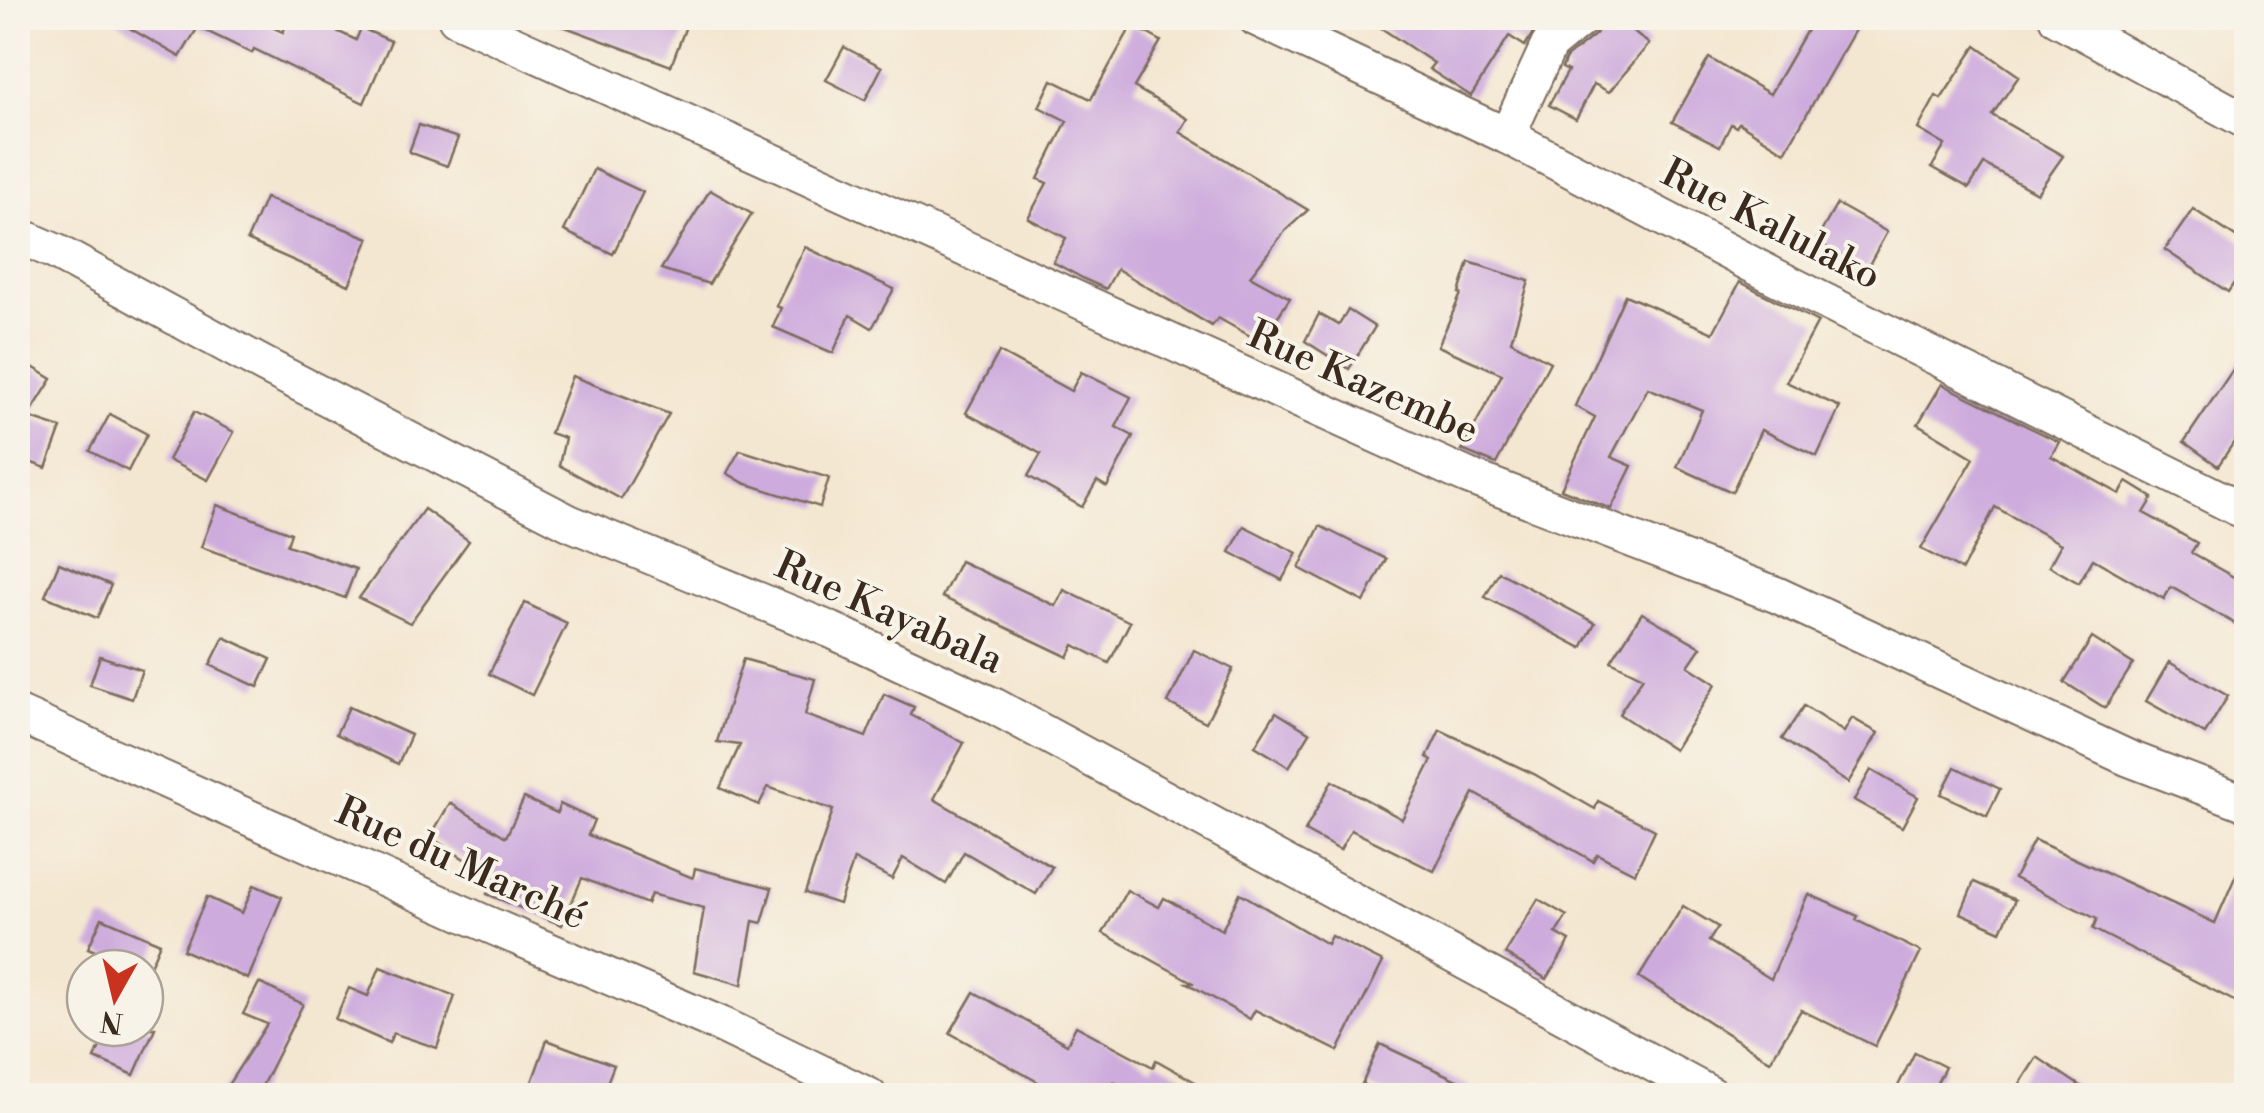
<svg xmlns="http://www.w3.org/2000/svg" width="2264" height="1113" viewBox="0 0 2264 1113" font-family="'Libre Bodoni',serif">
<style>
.building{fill:#ceabdd}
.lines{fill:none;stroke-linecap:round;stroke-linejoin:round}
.minor-casing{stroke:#7c6c5d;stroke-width:39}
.minor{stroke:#fff;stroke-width:35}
.labels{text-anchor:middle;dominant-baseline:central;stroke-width:8;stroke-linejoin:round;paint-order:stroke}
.street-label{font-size:40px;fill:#3b2a1e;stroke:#f7f3e8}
</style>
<rect width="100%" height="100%" fill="#f7f3e8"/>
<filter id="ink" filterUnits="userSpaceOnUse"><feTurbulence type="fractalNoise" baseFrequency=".01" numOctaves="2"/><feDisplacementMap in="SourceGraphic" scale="20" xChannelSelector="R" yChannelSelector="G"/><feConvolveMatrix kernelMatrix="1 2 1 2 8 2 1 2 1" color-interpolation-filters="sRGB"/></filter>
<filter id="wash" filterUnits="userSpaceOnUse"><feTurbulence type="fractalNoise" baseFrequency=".0048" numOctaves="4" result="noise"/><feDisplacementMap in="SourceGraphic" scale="40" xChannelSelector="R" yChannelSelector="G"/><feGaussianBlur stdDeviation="2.25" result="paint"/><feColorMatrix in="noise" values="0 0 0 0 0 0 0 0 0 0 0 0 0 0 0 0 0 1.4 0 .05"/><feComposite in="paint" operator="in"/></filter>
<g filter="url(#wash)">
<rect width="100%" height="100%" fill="#f4e7d1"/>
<g id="blocks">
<g class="building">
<polygon points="112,18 268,18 265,24 283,32 290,18 309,18 356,40 361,28 391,41 364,103 254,49 252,53 198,27 180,57"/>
<polygon points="550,18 689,18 671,66 549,21"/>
<polygon points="1366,18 1549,18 1535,29 1525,46 1509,36 1471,96 1429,69 1434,63"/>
<polygon points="1603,18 1618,18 1649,44 1609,92 1594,84 1576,119 1549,105 1568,71 1562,68 1566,58 1596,34"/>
<polygon points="1814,18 1839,18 1856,28 1785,152 1739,123 1736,127 1731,124 1720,146 1672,122 1709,58 1770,94"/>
<polygon points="1132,25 1161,41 1134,87 1188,119 1180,132 1308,210 1285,231 1250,276 1290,298 1261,342 1218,318 1212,326 1117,269 1106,289 1086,280 1053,262 1066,238 1028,218 1047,183 1038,179 1067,121 1039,107 1052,80 1091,99"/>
<polygon points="1976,46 2019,76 1992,115 2063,156 2037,193 1984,164 1969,188 1932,167 1945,145 1918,129 1936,96 1941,99"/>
<polygon points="844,47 882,67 865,100 826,80"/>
<polygon points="419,125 458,138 447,166 409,152"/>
<polygon points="594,169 643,192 613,254 564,231"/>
<polygon points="710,190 752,214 709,284 661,269"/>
<polygon points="265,198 369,238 349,285 247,240"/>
<polygon points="1837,204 1887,232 1866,270 1816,241"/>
<polygon points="2193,209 2246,244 2246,291 2234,283 2228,292 2165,250"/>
<polygon points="805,247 894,289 872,328 850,315 833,353 773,327 781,308 776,306"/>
<polygon points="1469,262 1529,281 1511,341 1550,362 1496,464 1462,450 1502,374 1438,346 1461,294 1459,293"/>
<polygon points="1740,282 1818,322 1786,382 1840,407 1817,456 1761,430 1732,492 1677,467 1702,410 1648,388 1611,457 1632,466 1611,509 1561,489 1595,417 1575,406 1625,295 1713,333"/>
<polygon points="1348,310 1375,327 1349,369 1305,341 1319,314 1339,325"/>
<polygon points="2246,350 2246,424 2218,466 2184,442"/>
<polygon points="999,352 1071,391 1081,372 1131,397 1116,427 1133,436 1107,487 1097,481 1082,507 1028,476 1041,454 966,413"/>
<polygon points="18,358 52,379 28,417 61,428 46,468 18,458"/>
<polygon points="572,376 669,414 621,499 559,465 565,438 550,433"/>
<polygon points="1942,384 2059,442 2051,456 2120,494 2127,482 2153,498 2144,513 2197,543 2191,553 2246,584 2246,630 2171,587 2164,599 2093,559 2079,583 2049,566 2061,544 1995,507 1962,570 1921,549 1974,458 1918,424"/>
<polygon points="194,412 234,432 208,480 168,460"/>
<polygon points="110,414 147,434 128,471 90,451"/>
<polygon points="740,450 829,478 820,507 744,483 727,473"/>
<polygon points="217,505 291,533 287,545 356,569 345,598 201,547"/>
<polygon points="424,509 469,541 410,623 359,598"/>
<polygon points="1244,526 1297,553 1282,580 1230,552"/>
<polygon points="1320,526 1386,559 1364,602 1299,568"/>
<polygon points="960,561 1056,606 1064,590 1130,622 1109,663 1074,645 1068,657 942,597"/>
<polygon points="59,563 111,585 97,618 45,596"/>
<polygon points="1499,572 1595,623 1582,648 1485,597"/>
<polygon points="525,603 567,623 532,695 489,674"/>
<polygon points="1642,613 1701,647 1688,666 1716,684 1674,750 1619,714 1643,677 1611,661"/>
<polygon points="224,637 271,659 258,687 210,665"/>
<polygon points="2092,638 2133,664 2105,708 2064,682"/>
<polygon points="1194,650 1233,669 1206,722 1168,703"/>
<polygon points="100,656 142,670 132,699 90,685"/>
<polygon points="743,659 815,679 805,715 866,737 884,694 914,707 911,715 964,743 934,799 1052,867 1036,894 964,852 946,884 903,858 892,879 854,859 839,904 805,893 833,810 768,787 759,805 720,788 740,745 717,742"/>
<polygon points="2169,662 2228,696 2205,734 2146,701"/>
<polygon points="1804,706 1844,732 1852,718 1878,733 1848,783 1782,739"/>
<polygon points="349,707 411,735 398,764 336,734"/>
<polygon points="1276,712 1310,733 1289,767 1255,746"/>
<polygon points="1440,730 1534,774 1595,809 1598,801 1655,830 1635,873 1597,854 1593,861 1474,793 1434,871 1351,830 1340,850 1305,831 1332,781 1402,819 1432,760 1427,757"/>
<polygon points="1955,767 2000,789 1987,816 1941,794"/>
<polygon points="1871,770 1918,797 1902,827 1854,800"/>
<polygon points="524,798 557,813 560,804 594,820 588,835 693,878 695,868 772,888 762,923 753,921 742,985 694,971 704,908 651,894 647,904 582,878 562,925 487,894 494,878 430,837 450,803 506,837"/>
<polygon points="2034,840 2215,923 2246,852 2246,1007 2093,929 2097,919 2014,878"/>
<polygon points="1974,882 2015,900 2001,931 1961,913"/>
<polygon points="254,885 282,897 248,979 183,950 207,897 242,913"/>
<polygon points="1127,890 1159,907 1164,898 1222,930 1240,893 1327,944 1331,936 1383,962 1338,1051 1255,1010 1250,1019 1187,983 1194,983 1103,933"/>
<polygon points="1808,894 1858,916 1856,920 1921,952 1875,1046 1801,1010 1770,1061 1639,977 1683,906 1718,927 1709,941 1771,979"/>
<polygon points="1538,899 1567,916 1556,933 1570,941 1547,979 1505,954"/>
<polygon points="102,918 160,943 147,973 145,968 135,968 88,948"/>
<polygon points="380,967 455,996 437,1048 393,1033 389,1043 335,1019 349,988 368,996"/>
<polygon points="259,983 303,1004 257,1096 221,1096 267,1024 243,1014"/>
<polygon points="974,992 1067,1044 1076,1026 1153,1067 1156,1060 1220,1096 1136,1096 1114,1082 1107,1096 1039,1096 1045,1086 950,1033"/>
<polygon points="108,1028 155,1028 134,1075 95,1058"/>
<polygon points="547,1040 614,1065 602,1096 527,1096"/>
<polygon points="1380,1044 1491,1096 1387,1096 1362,1084"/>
<polygon points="1915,1052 1945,1067 1930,1096 1893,1096"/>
<polygon points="2037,1057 2095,1096 2012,1096"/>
</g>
</g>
</g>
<g filter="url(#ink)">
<use href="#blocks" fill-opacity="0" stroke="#7c6c5d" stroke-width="2.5"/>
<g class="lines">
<defs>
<g id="minor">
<polyline points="456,18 1467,476 1777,595 2128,758 2246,803"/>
<polyline points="1256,18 1507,136 1776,277 2246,512"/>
<polyline points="2057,18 2246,121"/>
<polyline points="1507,136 1549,45 1582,18"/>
<polyline points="18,235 56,252 264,365 570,523 831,630 994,706 1713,1096"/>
<polyline points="18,714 480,921 724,1026 869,1096"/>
</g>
</defs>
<use href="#minor" class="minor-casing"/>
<use href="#minor" class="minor"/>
</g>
</g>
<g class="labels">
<g class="street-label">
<text transform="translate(1771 225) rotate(27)">Rue Kalulako</text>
<text transform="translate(1363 383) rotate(24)">Rue Kazembe</text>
<text transform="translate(889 613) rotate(24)">Rue Kayabala</text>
<text transform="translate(461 864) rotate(24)">Rue du Marché</text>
</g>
</g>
<rect width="2264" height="1113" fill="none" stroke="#f7f3e8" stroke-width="60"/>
<g transform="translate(115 998) rotate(188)"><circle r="48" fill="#f7f3e8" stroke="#aca397" stroke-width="2.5"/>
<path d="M0-8L18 38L0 25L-18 38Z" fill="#c8321e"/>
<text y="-15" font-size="28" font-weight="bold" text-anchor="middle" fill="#3b2a1e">N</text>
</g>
</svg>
